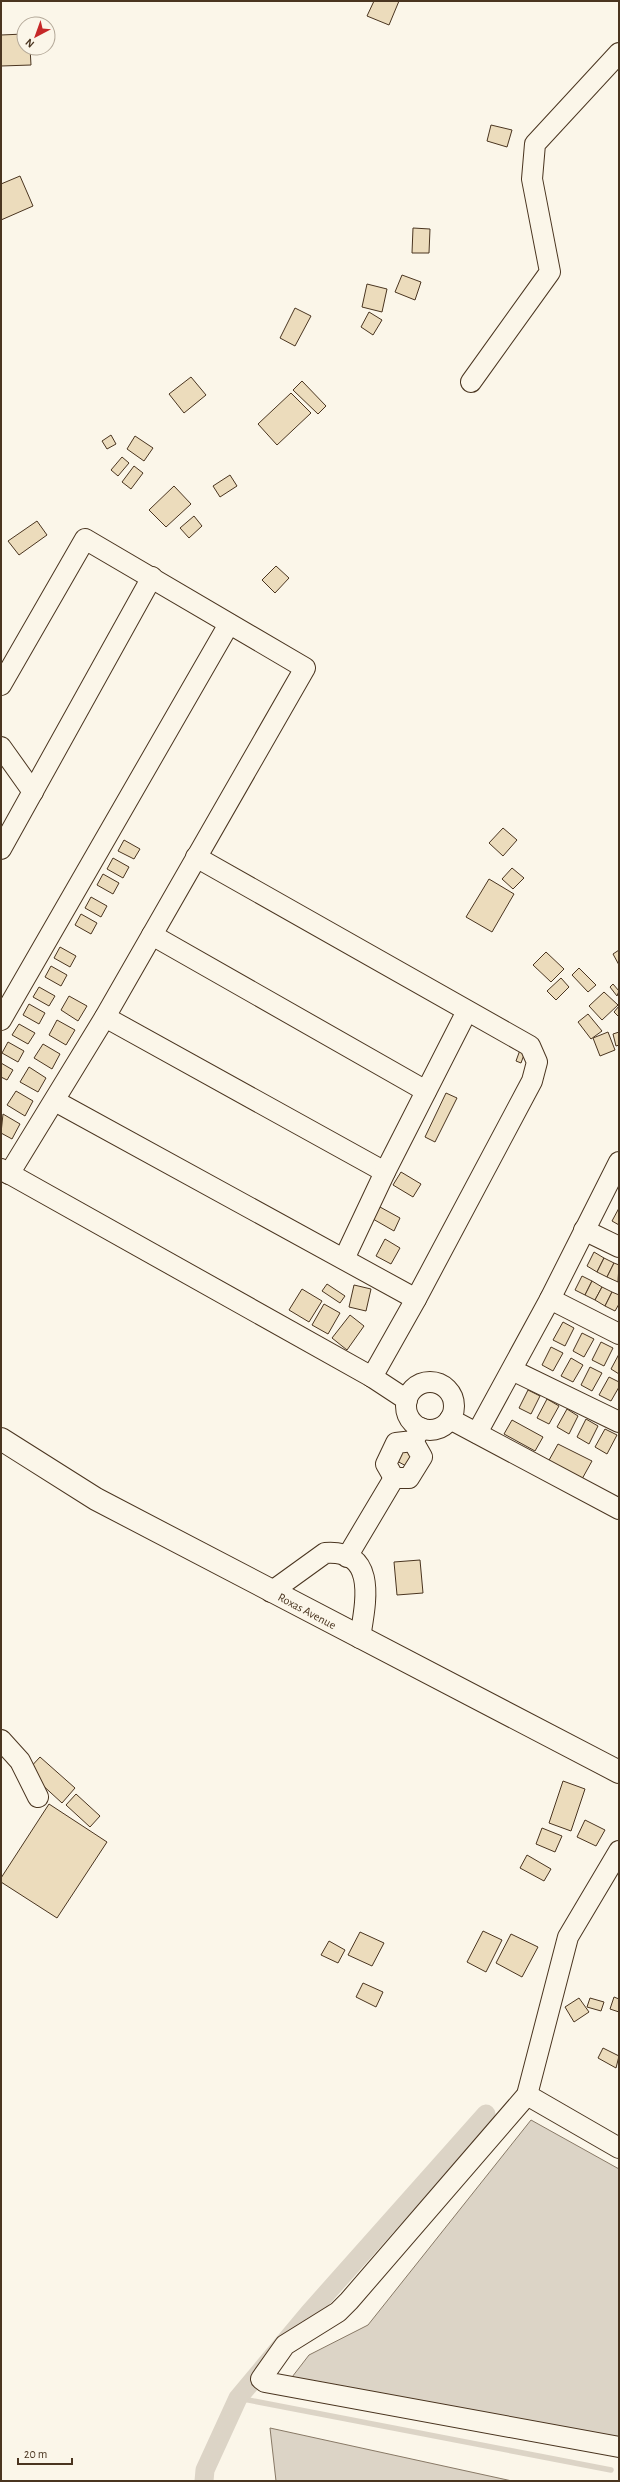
<svg xmlns="http://www.w3.org/2000/svg" width="620" height="2482" viewBox="0 0 620 2482" font-family="'Alegreya Sans',sans-serif">
<style>
.water{fill:#dcd4c6;stroke:#887966}
.lines{fill:none;stroke-linecap:round;stroke-linejoin:round}
.stream{stroke:#dcd4c6;stroke-width:5.5}
.canal{stroke:#dcd4c6;stroke-width:19}
.building{fill:#ecdcbc;stroke:#4a3520}
.minor-casing{stroke:#4a3520;stroke-width:22}
.major-casing{stroke:#4a3520;stroke-width:24}
.minor{stroke:#fbf6e9;stroke-width:20}
.major{stroke:#fbf6e9;stroke-width:22}
.labels{text-anchor:middle;dominant-baseline:central;stroke-width:3;stroke-linejoin:round;paint-order:stroke}
.street-label{font-size:12px;fill:#4a3520;stroke:#fbf6e9}
</style>
<rect width="100%" height="100%" fill="#fbf6e9"/>
<g class="water">
<polygon points="531,2120 619,2169 619,2444 289,2381 309,2355 368,2325"/>
<polygon points="270,2428 512,2481 276,2481"/>
</g>
<g class="lines">
<polyline class="stream" points="238,2398 611,2470"/>
<polyline class="canal" points="204,2481 205,2470 238,2398 309,2313 486,2114"/>
</g>
<g class="building">
<polygon points="374,1 399,1 389,25 367,16"/>
<polygon points="24,34 24,48 30,48 31,65 1,66 1,35"/>
<polygon points="491,125 512,130 507,147 487,141"/>
<polygon points="20,176 33,206 1,220 1,184"/>
<polygon points="413,228 430,229 429,253 412,253"/>
<polygon points="402,275 421,282 415,300 395,292"/>
<polygon points="367,284 387,289 382,312 362,307"/>
<polygon points="295,308 311,316 295,346 280,338"/>
<polygon points="369,312 382,320 373,335 361,327"/>
<polygon points="191,377 206,395 184,413 169,394"/>
<polygon points="302,381 326,406 318,414 293,390"/>
<polygon points="291,393 311,413 277,445 258,424"/>
<polygon points="111,435 116,444 107,449 102,441"/>
<polygon points="135,436 153,448 144,461 127,449"/>
<polygon points="122,457 129,463 118,476 111,470"/>
<polygon points="134,466 143,473 131,489 122,482"/>
<polygon points="230,475 237,486 220,497 213,486"/>
<polygon points="174,486 191,504 166,527 149,510"/>
<polygon points="194,516 202,526 189,538 180,528"/>
<polygon points="37,521 47,535 19,555 8,541"/>
<polygon points="276,566 289,578 275,593 262,580"/>
<polygon points="503,828 517,840 503,856 489,843"/>
<polygon points="124,840 140,849 134,859 118,851"/>
<polygon points="113,858 129,867 123,878 107,869"/>
<polygon points="512,868 524,878 513,889 502,879"/>
<polygon points="103,874 119,883 113,894 97,885"/>
<polygon points="489,879 514,894 492,932 466,917"/>
<polygon points="91,897 107,906 101,917 85,908"/>
<polygon points="81,914 97,923 91,934 75,925"/>
<polygon points="60,947 76,956 70,967 54,958"/>
<polygon points="619,950 619,965 613,954"/>
<polygon points="546,952 564,969 551,982 533,965"/>
<polygon points="51,966 67,975 61,986 45,977"/>
<polygon points="579,968 596,985 588,992 572,975"/>
<polygon points="561,978 569,987 556,1000 547,991"/>
<polygon points="613,984 619,991 617,996 610,987"/>
<polygon points="39,987 55,996 49,1006 33,997"/>
<polygon points="604,992 618,1005 602,1020 589,1006"/>
<polygon points="69,996 87,1006 78,1021 61,1010"/>
<polygon points="29,1004 45,1013 39,1024 23,1015"/>
<polygon points="619,1006 619,1017 614,1012"/>
<polygon points="588,1014 602,1031 591,1039 578,1022"/>
<polygon points="57,1020 75,1030 66,1045 49,1035"/>
<polygon points="19,1024 35,1033 28,1044 12,1035"/>
<polygon points="608,1032 615,1050 600,1056 593,1038"/>
<polygon points="619,1032 619,1045 616,1046 613,1034"/>
<polygon points="8,1042 24,1051 18,1062 2,1053"/>
<polygon points="43,1044 60,1054 52,1069 34,1058"/>
<polygon points="520,1050 525,1052 521,1063 516,1061"/>
<polygon points="1,1063 13,1070 7,1080 1,1077"/>
<polygon points="29,1067 46,1078 38,1092 20,1082"/>
<polygon points="16,1091 33,1101 25,1116 7,1105"/>
<polygon points="446,1093 457,1098 435,1142 425,1137"/>
<polygon points="3,1114 20,1124 12,1139 1,1133"/>
<polygon points="401,1172 421,1184 413,1197 393,1185"/>
<polygon points="380,1207 400,1218 394,1231 373,1219"/>
<polygon points="619,1208 619,1225 612,1221"/>
<polygon points="385,1239 400,1248 391,1264 376,1256"/>
<polygon points="594,1252 604,1258 597,1272 587,1266"/>
<polygon points="604,1258 614,1263 607,1277 597,1272"/>
<polygon points="614,1263 619,1265 618,1282 607,1277"/>
<polygon points="582,1276 592,1281 585,1295 575,1290"/>
<polygon points="592,1281 602,1287 595,1300 585,1295"/>
<polygon points="327,1284 345,1296 340,1303 322,1291"/>
<polygon points="354,1285 371,1289 366,1311 349,1307"/>
<polygon points="602,1287 612,1292 605,1306 595,1300"/>
<polygon points="302,1289 322,1301 309,1322 289,1310"/>
<polygon points="612,1292 619,1295 619,1304 615,1311 605,1306"/>
<polygon points="324,1304 340,1313 328,1334 312,1325"/>
<polygon points="350,1315 364,1326 347,1350 332,1338"/>
<polygon points="563,1322 574,1328 565,1346 553,1340"/>
<polygon points="582,1333 594,1339 584,1357 573,1351"/>
<polygon points="601,1342 613,1348 604,1366 592,1360"/>
<polygon points="551,1347 563,1353 553,1371 542,1365"/>
<polygon points="619,1354 619,1374 611,1369"/>
<polygon points="571,1358 583,1365 573,1382 561,1376"/>
<polygon points="590,1367 602,1373 592,1391 581,1385"/>
<polygon points="609,1377 619,1382 619,1387 611,1401 599,1395"/>
<polygon points="528,1390 540,1396 531,1414 519,1408"/>
<polygon points="547,1399 559,1406 549,1424 537,1418"/>
<polygon points="567,1409 578,1416 569,1434 557,1427"/>
<polygon points="586,1419 598,1426 589,1444 577,1437"/>
<polygon points="512,1420 543,1437 535,1451 504,1434"/>
<polygon points="605,1429 617,1435 607,1454 595,1447"/>
<polygon points="558,1444 592,1461 582,1479 548,1462"/>
<polygon points="399,1446 416,1456 410,1468 393,1459"/>
<polygon points="420,1560 423,1593 397,1595 394,1562"/>
<polygon points="40,1757 75,1788 62,1803 27,1771"/>
<polygon points="563,1781 585,1789 571,1831 549,1823"/>
<polygon points="76,1794 100,1816 90,1827 66,1805"/>
<polygon points="49,1804 107,1842 57,1918 1,1882 1,1878"/>
<polygon points="585,1820 605,1830 596,1846 577,1837"/>
<polygon points="542,1828 562,1836 555,1852 536,1844"/>
<polygon points="527,1855 551,1869 544,1881 520,1868"/>
<polygon points="483,1931 502,1940 486,1972 467,1962"/>
<polygon points="360,1932 384,1943 372,1966 348,1955"/>
<polygon points="511,1934 538,1947 522,1977 496,1963"/>
<polygon points="329,1941 345,1950 338,1963 321,1955"/>
<polygon points="363,1983 383,1992 376,2007 356,1997"/>
<polygon points="614,1997 619,1999 619,2012 610,2009"/>
<polygon points="579,1998 589,2012 574,2022 565,2007"/>
<polygon points="590,1998 604,2002 601,2011 587,2007"/>
<polygon points="603,2048 619,2056 616,2068 598,2058"/>
</g>
<g class="lines">
<defs>
<g id="minor">
<polyline points="471,382 550,272 532,179 535,144 619,53"/>
<polyline points="1,685 85,539 305,668 105,1017 9,1174"/>
<polyline points="1,747 33,792"/>
<polyline points="1,849 152,577"/>
<polyline points="196,857 530,1046 537,1062 532,1081 416,1299 372,1377"/>
<polyline points="152,935 426,1091"/>
<polyline points="105,1017 385,1172"/>
<polyline points="1,1020 229,624"/>
<polyline points="55,1101 416,1299"/>
<polyline points="1,1169 372,1377 407,1400"/>
<polyline points="584,1230 619,1247"/>
<polyline points="344,1259 385,1172 467,1011"/>
<polyline points="550,1299 619,1334"/>
<polyline points="512,1370 619,1422"/>
<circle cx="430" cy="1406" r="24"/>
<polyline points="450,1419 619,1509"/>
<polyline points="477,1433 550,1299 619,1162"/>
<polyline points="394,1478 386,1464 396,1443 413,1441 421,1428"/>
<polyline points="394,1478 409,1478 422,1457 413,1441"/>
<polyline points="347,1557 394,1478"/>
<path d="M271 1592 325 1553C379 1549 365 1605 360 1638"/>
<polyline points="1,1740 20,1761 38,1797"/>
<polyline points="619,1851 568,1937 527,2095 349,2301 338,2312 285,2345 261,2379 265,2382 619,2447"/>
<polyline points="527,2095 619,2148"/>
</g>
<polyline id="major" points="1,1439 96,1499 619,1772"/>
</defs>
<use href="#minor" class="minor-casing"/>
<use href="#major" class="major-casing"/>
<use href="#minor" class="minor"/>
<use href="#major" class="major"/>
</g>
<g class="labels">
<g class="street-label">
<text transform="translate(307 1611) rotate(28)">Roxas Avenue</text>
</g>
</g>
<rect width="620" height="2482" fill="none" stroke="#4a3520" stroke-width="4"/>
<g transform="translate(36 36) rotate(221)"><circle r="19" fill="#fbf6e9" stroke="#b4a999"/>
<path d="M0-3L7 15L0 10L-7 15Z" fill="#c62828"/>
<text y="-6" font-size="11" font-weight="bold" text-anchor="middle" fill="#4a3520">N</text>
</g>
<path d="M18 2458v6h54v-6" fill="none" stroke="#4a3520" stroke-width="2"/>
<text x="24" y="2458" font-size="12" fill="#4a3520" stroke="#fbf6e9" stroke-width="3" paint-order="stroke">20 m</text>
</svg>
